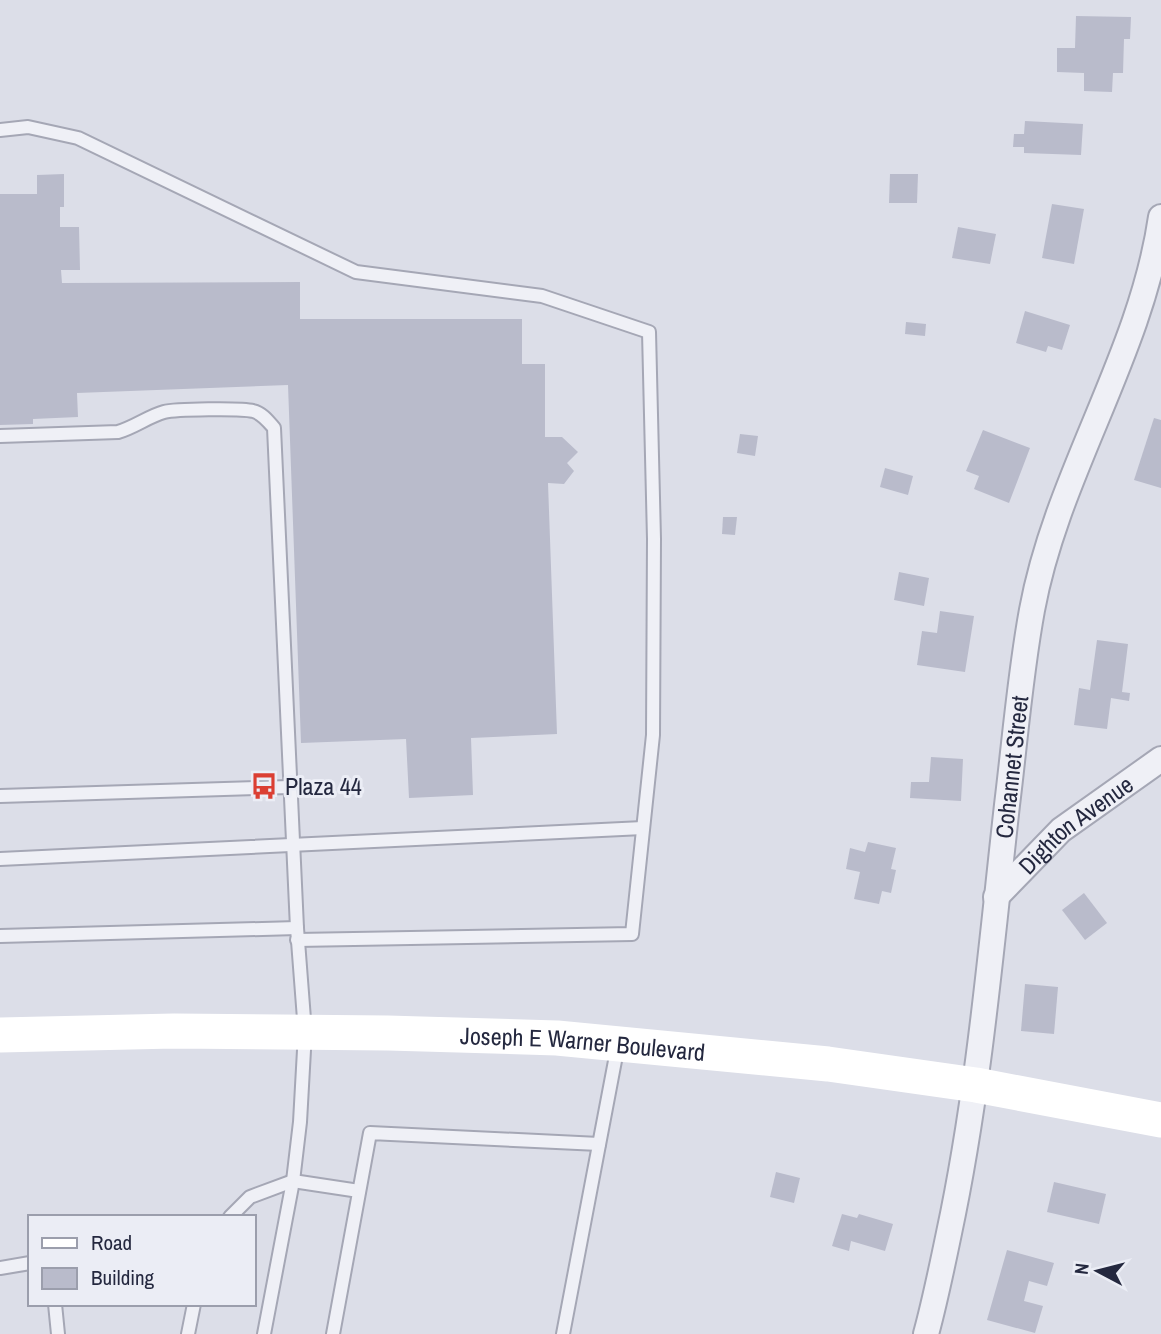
<svg xmlns="http://www.w3.org/2000/svg" width="1161" height="1334" viewBox="0 0 1161 1334" font-family="'Archivo Narrow',sans-serif">
<style>
.building{fill:#b9bbcb}
.lines{fill:none;stroke-linecap:round;stroke-linejoin:round}
.service-casing{stroke:#a5a7b5;stroke-width:16}
.minor-casing{stroke:#a5a7b5;stroke-width:28}
.service{stroke:#eff0f6;stroke-width:12}
.minor{stroke:#eff0f6;stroke-width:24}
.secondary{stroke:#fff;stroke-width:35}
.labels{text-anchor:middle;dominant-baseline:central;stroke-width:6;stroke-linejoin:round;paint-order:stroke}
.street-label{font-size:24px;fill:#24283f;stroke:#ebedf5}
.poi-label{font-size:24px;fill:#24283f;stroke:#ebedf5;text-anchor:start}
</style>
<rect width="100%" height="100%" fill="#dcdee8"/>
<g class="building">
<polygon points="1076,16 1131,17 1130,39 1124,39 1123,73 1113,73 1112,92 1084,91 1084,73 1057,72 1057,48 1075,48"/>
<polygon points="1025,121 1083,124 1081,155 1024,153 1024,147 1013,147 1014,134 1024,134"/>
<polygon points="64,174 64,207 60,207 60,227 79,227 80,270 61,270 62,283 300,282 300,319 522,319 522,364 545,364 545,437 562,437 578,452 567,463 574,471 564,484 548,483 557,734 471,738 473,795 409,798 406,739 301,743 288,385 77,393 78,417 33,419 33,424 0,425 0,194 37,194 37,175"/>
<polygon points="890,174 918,174 917,203 889,203"/>
<polygon points="1052,204 1084,209 1074,264 1042,258"/>
<polygon points="958,227 996,234 990,264 952,258"/>
<polygon points="1025,311 1070,325 1062,350 1048,346 1046,352 1016,343"/>
<polygon points="906,322 926,324 925,336 905,334"/>
<polygon points="1154,418 1161,420 1161,488 1134,480"/>
<polygon points="983,430 1030,448 1009,503 974,489 979,476 966,471"/>
<polygon points="740,434 758,436 755,456 737,453"/>
<polygon points="885,468 913,476 908,495 880,487"/>
<polygon points="723,517 737,517 735,535 722,534"/>
<polygon points="899,572 929,578 924,606 894,600"/>
<polygon points="940,611 974,616 965,672 917,665 922,631 937,633"/>
<polygon points="1097,640 1128,644 1122,692 1130,693 1129,701 1111,698 1107,729 1074,725 1079,688 1090,690"/>
<polygon points="931,757 963,759 961,801 910,798 911,782 929,782"/>
<polygon points="868,842 896,848 891,869 896,870 891,893 882,891 879,904 854,899 860,872 846,869 850,848 865,852"/>
<polygon points="1084,893 1107,923 1085,940 1062,910"/>
<polygon points="1025,984 1058,987 1054,1034 1021,1031"/>
<polygon points="776,1172 800,1178 794,1203 770,1197"/>
<polygon points="1054,1182 1106,1194 1099,1224 1047,1212"/>
<polygon points="842,1214 857,1218 859,1214 893,1224 885,1251 851,1241 849,1251 832,1246"/>
<polygon points="1007,1250 1054,1263 1047,1286 1029,1281 1024,1301 1043,1306 1035,1333 987,1320"/>
</g>
<g class="lines">
<defs>
<g id="service">
<polyline points="0,130 28,127 78,138 356,272 542,296 649,332 654,539 653,735 632,934 297,940"/>
<path d="M0 436 118 432C135 427 149 416 164 412 175 409 242 408 253 411 262 413 268 421 274 428L297 928 305 1032 300 1122 293 1181 264 1334"/>
<polyline points="0,796 290,787"/>
<polyline points="0,859 643,828"/>
<polyline points="0,936 297,928"/>
<polyline points="230,1217 250,1197 293,1181 359,1191"/>
<polyline points="0,1268 30,1263"/>
<polyline points="55,1304 58,1334"/>
<polyline points="188,1334 194,1304"/>
<polyline points="333,1334 370,1133 599,1144"/>
<polyline points="563,1334 618,1045"/>
</g>
<g id="minor">
<path id="s1" d="M996 897 1061 830 1161 759"/>
<path id="s2" d="M926 1334C935 1301 942 1267 949 1233 979 1092 991 948 1007 805 1015 740 1020 675 1032 610 1057 474 1141 355 1161 217"/>
</g>
</defs>
<use href="#service" class="service-casing"/>
<use href="#minor" class="minor-casing"/>
<use href="#service" class="service"/>
<use href="#minor" class="minor"/>
<path class="secondary" id="s3" d="M0 1035 174 1031 388 1033 557 1038 828 1064 976 1085 1161 1120"/>
</g>
<defs>
<symbol id="bus-bare" viewBox="-9 -9 18 18"><path d="M-5-6H5V4H4V6H2V4H-2V6H-4V4H-5ZM-3.5-4V0h7V-4ZM-3.5 1.2v1.5H-2V1.2ZM2 1.2v1.5H3.5V1.2Z" fill="#db3f33" stroke="#ebedf5" stroke-width="2.5" paint-order="stroke"/></symbol>
</defs>
<g fill-rule="evenodd">
<use href="#bus-bare" x="245" y="767" width="38" height="38"/>
</g>
<g class="labels">
<g class="street-label">
<text stroke="none"><textPath href="#s2" startOffset="574">Cohannet Street</textPath></text>
<text stroke="none"><textPath href="#s1" startOffset="108">Dighton Avenue</textPath></text>
<text stroke="none"><textPath href="#s3" startOffset="583">Joseph E Warner Boulevard</textPath></text>
</g>
<g class="poi-label">
<text x="285" y="786">Plaza 44</text>
</g>
</g>
<rect x="28" y="1215" width="228" height="91" fill="#ebedf5" stroke="#9b9eac" stroke-width="2"/>
<rect x="42" y="1238" width="35" height="10" fill="#ffffff" stroke="#9b9eac" stroke-width="2"/>
<text x="91" y="1250" font-size="21" fill="#24283f">Road</text>
<rect x="42" y="1268" width="35" height="21" fill="#b9bbcb" stroke="#9b9eac" stroke-width="2"/>
<text x="91" y="1285" font-size="21" fill="#24283f">Building</text>
<g transform="translate(1098 1271) rotate(277)" stroke="#ebedf5" stroke-width="5" paint-order="stroke">
<path d="M0-5L12 26L0 18L-12 26Z" fill="#24283f"/>
<text y="-10" font-size="19" font-weight="bold" text-anchor="middle" fill="#24283f">N</text>
</g>
</svg>
